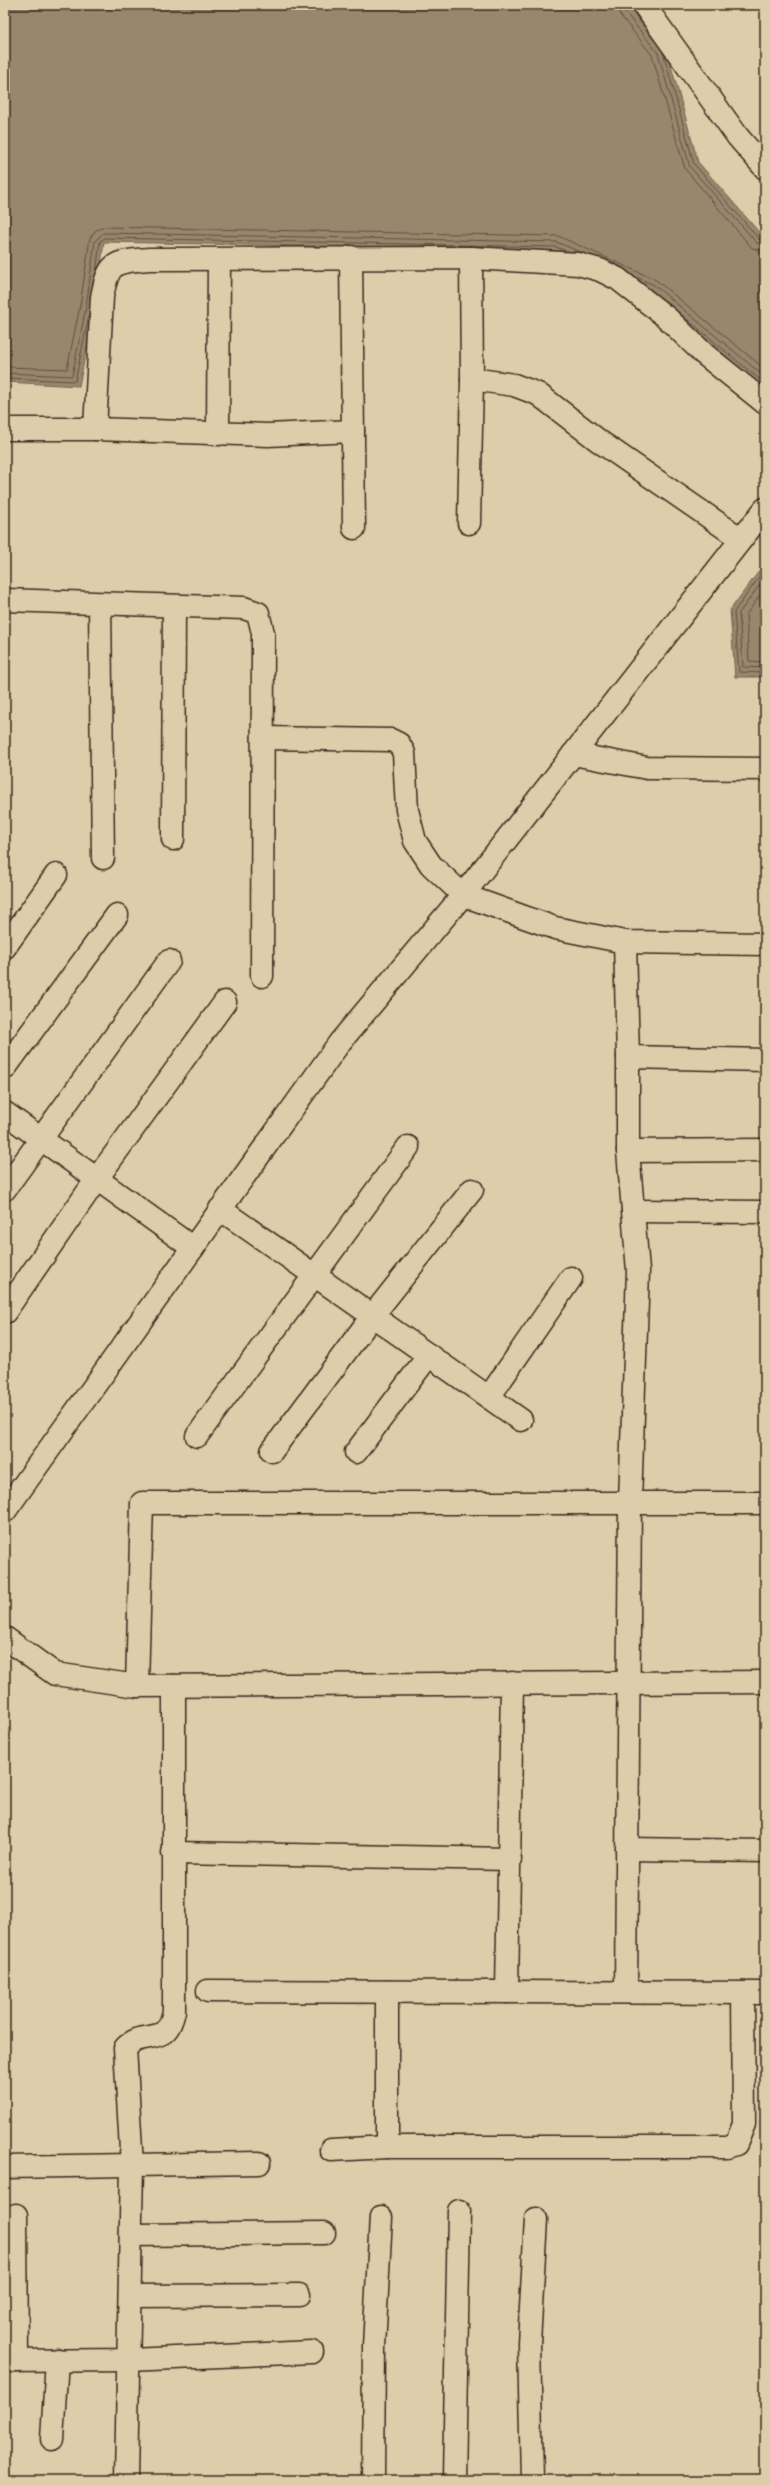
<svg xmlns="http://www.w3.org/2000/svg" width="770" height="2485" viewBox="0 0 770 2485" font-family="Dekko,sans-serif">
<style>
.water{fill:#98866d;stroke:#73614d}
.lines{fill:none;stroke-linecap:round;stroke-linejoin:round}
.shore{stroke:#604f3e;stroke-width:1}
.minor-casing{stroke:#3b2a1e;stroke-width:25}
.minor{stroke:#dfccaa;stroke-width:22}
</style>
<rect width="100%" height="100%" fill="#dfccaa"/>
<filter id="ink" filterUnits="userSpaceOnUse"><feTurbulence type="fractalNoise" baseFrequency=".025" numOctaves="2"/><feDisplacementMap in="SourceGraphic" scale="8" xChannelSelector="R" yChannelSelector="G"/><feConvolveMatrix kernelMatrix="1 2 1 2 8 2 1 2 1" color-interpolation-filters="sRGB"/></filter>
<g filter="url(#ink)">
<g class="water">
<polygon points="5,5 631,5 666,48 698,162 765,239 765,389 648,293 556,251 104,242 95,308 79,386 5,382"/>
<polygon points="765,563 765,677 735,677 730,610"/>
</g>
<g class="lines">
<g class="shore">
<polyline points="617,5 620,15 652,55 685,169 752,248 765,252"/>
<polyline points="623,5 625,12 658,53 690,167 757,243 765,246"/>
<polyline points="628,5 654,40"/>
<polyline points="663,52 694,164 760,240 765,241"/>
<polyline points="96,274 100,241 105,238 556,247 566,251"/>
<polyline points="634,276 654,285 765,377"/>
<polyline points="677,311 765,384"/>
<polyline points="5,367 67,369 80,306 90,238 96,230 105,227 558,236 656,280 765,369"/>
<polyline points="5,373 72,376 86,307 95,241 103,233 556,242 581,252"/>
<polyline points="5,378 75,381 89,316"/>
<polyline points="765,569 734,612 739,672 765,673"/>
<polyline points="765,578 739,613 743,667 765,668"/>
<polyline points="765,588 746,615 749,661 765,662"/>
</g>
<defs>
<g id="minor">
<polyline points="644,5 738,137 765,168"/>
<polyline points="351,257 354,528"/>
<polyline points="472,379 514,385 538,394 599,441 741,539"/>
<polyline points="5,429 95,429 268,435 353,431"/>
<path d="M95 429 102 297C109 260 115 262 149 259L471 258 578 264 600 270 618 279 666 317 704 354 765 403"/>
<polyline points="218,434 219,260"/>
<polyline points="469,523 472,379 471,258"/>
<polyline points="5,600 244,608 258,613 263,633 262,976"/>
<polyline points="100,604 103,858"/>
<polyline points="263,738 391,740 399,744 404,753 407,810 415,841 431,865 463,895 555,928 625,942 765,944"/>
<polyline points="573,754 647,768 765,769"/>
<polyline points="173,839 174,607"/>
<polyline points="625,942 628,1057 628,1151 638,1271 630,1502 626,1992"/>
<polyline points="5,947 56,875"/>
<polyline points="628,1057 765,1060"/>
<polyline points="5,1068 117,915"/>
<polyline points="5,1113 193,1248"/>
<polyline points="628,1151 765,1150"/>
<polyline points="5,1189 169,961"/>
<polyline points="220,1209 521,1420"/>
<polyline points="633,1211 765,1212"/>
<polyline points="5,1312 96,1180 225,1002"/>
<polyline points="489,1397 571,1278"/>
<polyline points="197,1436 408,1147"/>
<polyline points="272,1451 373,1315 472,1190"/>
<polyline points="356,1452 429,1355"/>
<polyline points="5,1511 340,1042 463,895 765,509"/>
<polyline points="5,1638 55,1674 137,1686 765,1682"/>
<polyline points="137,1686 142,1503 765,1503"/>
<polyline points="627,1849 765,1851"/>
<polyline points="173,1853 510,1859"/>
<polyline points="208,1991 765,1993"/>
<polyline points="387,1992 387,2147"/>
<polyline points="507,1992 512,1683"/>
<polyline points="331,2150 387,2147 727,2147 736,2144 744,2124 743,1993"/>
<polyline points="5,2167 259,2163"/>
<polyline points="16,2215 17,2361"/>
<polyline points="131,2235 324,2233"/>
<polyline points="130,2296 299,2295"/>
<polyline points="5,2361 129,2360 312,2352"/>
<polyline points="52,2439 57,2360"/>
<path d="M126 2480 132 2166 125 2048C145 2027 166 2050 174 2011V1686"/>
<polyline points="373,2480 374,2347 381,2217"/>
<polyline points="454,2480 459,2211"/>
<polyline points="532,2480 529,2343 536,2219"/>
</g>
</defs>
<use href="#minor" class="minor-casing"/>
<use href="#minor" class="minor"/>
</g>
</g>
<rect width="770" height="2485" fill="none" stroke="#dfccaa" stroke-width="20"/>
<rect x="10" y="10" width="750" height="2465" fill="none" stroke="#3b2a1e" stroke-width="1.5" filter="url(#ink)"/>
</svg>
